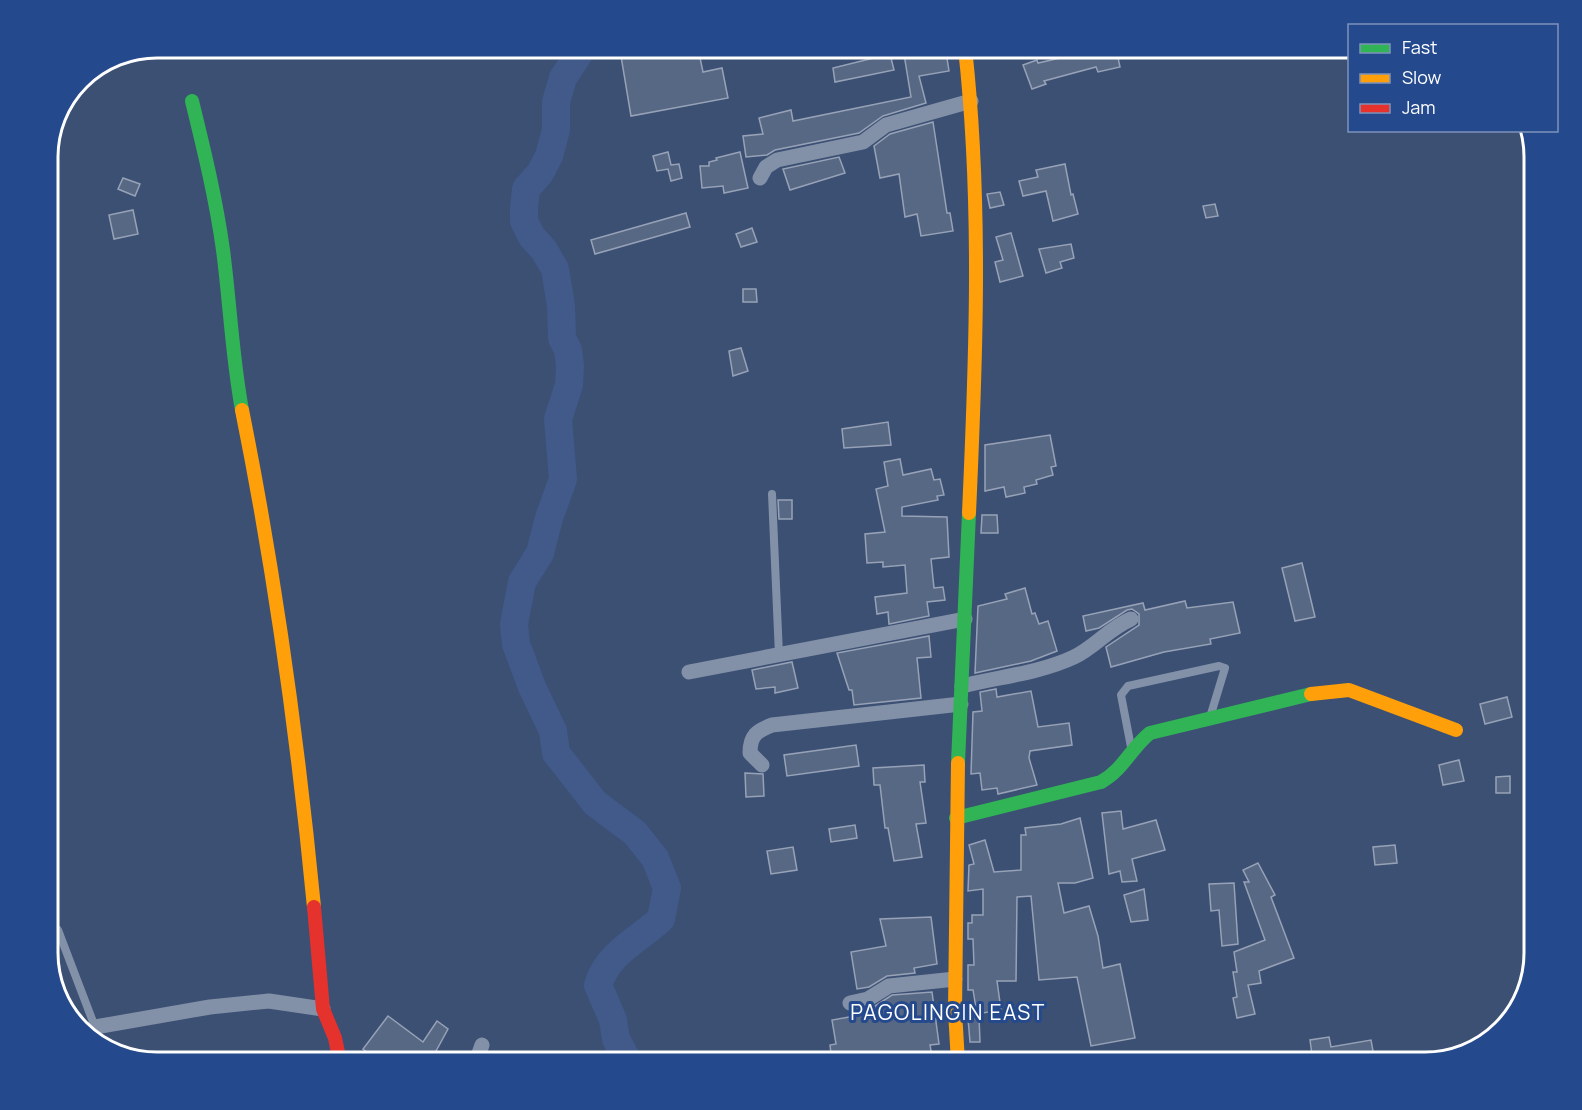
<svg xmlns="http://www.w3.org/2000/svg" width="1582" height="1110" viewBox="0 0 1582 1110" font-family="Manrope,sans-serif">
<style>
.lines{fill:none;stroke-linecap:round;stroke-linejoin:round}
.river{stroke:#415a8a;stroke-width:28}
.building{fill:#576884;stroke:#97a2b7;stroke-width:1.5}
.lane{stroke:#8391a8;stroke-width:8}
.street{stroke:#8391a8;stroke-width:15}
.fast{stroke:#30b455;stroke-width:14}
.slow{stroke:#ff9f0a;stroke-width:14}
.jam{stroke:#e5322d;stroke-width:14}
.labels{text-anchor:middle;dominant-baseline:central;stroke-width:6;stroke-linejoin:round;paint-order:stroke}
.quarter-label{font-size:21px;letter-spacing:1.5px;fill:#fff;stroke:#24498c}
.rim{fill:none;stroke:#fff;stroke-width:3}
</style>
<rect width="100%" height="100%" fill="#3c5074"/>
<g class="lines">
<path class="river" d="M580 48 578 55 563 78 556 102V130L549 156 540 173 526 189 524 209V221L532 237 544 250 555 269 561 306 562 338 568 350 570 366 569 385 558 419 563 479 549 518 540 553 522 582 514 624 516 644 532 687 553 731 556 753 595 803 635 833 655 858 667 888 661 919C637 941 608 953 598 985L613 1020 616 1039 628 1062"/>
</g>
<g class="building">
<polygon points="665,48 698,48 703,72 722,68 728,98 631,116 621,56"/>
<polygon points="1103,48 1116,48 1120,67 1098,72 1096,67 1044,81 1046,84 1032,89 1023,65 1037,60 1038,63"/>
<polygon points="913,52 914,57 946,52 949,71 919,76 926,103 883,116 859,133 775,150 767,155 746,157 743,136 763,134 759,118 791,110 793,121 911,97 904,54"/>
<polygon points="890,54 894,70 835,82 833,68"/>
<polygon points="933,122 947,213 950,213 953,231 921,236 917,214 905,217 899,174 880,178 874,146 890,134"/>
<polygon points="668,152 671,165 679,164 682,178 671,181 668,169 657,171 653,156"/>
<polygon points="740,152 748,188 724,193 723,186 702,188 700,166 709,166 709,162 717,160 716,158"/>
<polygon points="839,157 845,173 790,190 783,169"/>
<polygon points="1065,164 1071,195 1073,194 1078,214 1053,221 1046,191 1023,196 1019,181 1038,177 1036,170"/>
<polygon points="123,178 140,184 135,196 118,189"/>
<polygon points="1000,192 1004,205 990,208 987,194"/>
<polygon points="1215,204 1218,216 1206,218 1203,206"/>
<polygon points="133,210 138,234 114,239 109,215"/>
<polygon points="686,213 690,227 595,254 591,240"/>
<polygon points="752,228 757,242 741,247 736,234"/>
<polygon points="1011,233 1023,276 1000,282 995,262 1003,260 996,237"/>
<polygon points="1071,244 1074,258 1060,262 1062,268 1046,273 1039,249"/>
<polygon points="743,289 756,289 757,302 743,302"/>
<polygon points="741,348 748,371 733,376 729,351"/>
<polygon points="888,422 891,445 844,448 842,429"/>
<polygon points="1050,435 1056,466 1051,467 1053,475 1036,480 1037,484 1024,487 1025,493 1006,497 1004,487 985,491 985,445"/>
<polygon points="900,459 903,475 931,469 934,480 940,479 944,495 937,496 938,500 902,507 902,516 947,517 949,557 931,559 934,588 943,587 945,600 927,602 929,616 889,624 888,612 877,614 875,597 907,593 905,565 883,567 883,562 867,563 865,534 885,532 876,489 888,486 884,462"/>
<polygon points="778,500 792,500 792,519 779,519"/>
<polygon points="982,515 997,515 998,533 981,533"/>
<polygon points="1302,563 1315,617 1295,621 1282,568"/>
<polygon points="1025,588 1032,614 1035,613 1039,624 1048,621 1057,651 1031,661 975,673 978,606 1007,599 1005,594"/>
<polygon points="1185,601 1187,608 1233,602 1240,633 1210,639 1211,644 1164,652 1111,667 1106,647 1139,625 1139,614 1132,609 1127,610 1099,628 1086,631 1083,616 1143,603 1145,610"/>
<polygon points="929,636 931,657 917,658 921,698 854,705 852,690 849,690 837,653"/>
<polygon points="792,662 798,688 775,693 775,687 756,689 752,670"/>
<polygon points="996,689 997,697 1031,691 1038,727 1069,723 1072,745 1030,751 1029,758 1037,785 998,794 997,788 982,790 980,773 971,774 973,712 982,711 980,692"/>
<polygon points="1507,697 1512,717 1485,724 1480,704"/>
<polygon points="856,745 859,766 787,776 784,755"/>
<polygon points="1459,760 1464,781 1443,785 1439,765"/>
<polygon points="924,765 925,782 920,782 926,823 916,824 922,857 894,861 888,828 885,828 880,785 874,785 873,768"/>
<polygon points="745,773 763,774 764,796 746,797"/>
<polygon points="1510,776 1510,793 1496,793 1496,777"/>
<polygon points="1121,811 1123,829 1156,820 1165,850 1132,859 1137,881 1122,882 1120,871 1109,874 1102,813"/>
<polygon points="1080,818 1093,878 1075,883 1058,883 1064,913 1089,906 1098,936 1103,968 1120,964 1135,1038 1091,1046 1077,977 1039,980 1031,896 1017,897 1016,981 997,981 1001,1010 977,1014 973,990 968,990 968,965 974,965 973,939 968,939 968,923 972,923 972,915 983,915 983,889 968,891 969,865 974,864 969,845 985,840 994,872 1021,870 1021,835 1026,835 1025,828 1061,824"/>
<polygon points="855,825 857,838 831,842 829,829"/>
<polygon points="1395,845 1397,863 1375,865 1373,847"/>
<polygon points="793,847 797,870 771,874 767,851"/>
<polygon points="1258,863 1275,895 1271,897 1294,958 1259,971 1261,983 1248,985 1255,1014 1237,1018 1233,998 1237,997 1233,972 1237,972 1234,952 1265,940 1244,882 1249,882 1243,870"/>
<polygon points="1234,883 1238,944 1222,946 1219,910 1211,911 1209,884"/>
<polygon points="1144,889 1148,920 1131,922 1124,895"/>
<polygon points="931,917 937,964 914,968 915,973 887,976 869,987 857,989 851,952 886,946 880,919"/>
<polygon points="932,992 939,1044 930,1045 933,1062 832,1062 830,1045 836,1044 832,1020 872,1013 872,1008 892,995"/>
<polygon points="388,1016 423,1042 437,1021 448,1029 430,1062 379,1062 363,1049"/>
<polygon points="979,1017 980,1042 970,1042 968,1018"/>
<polygon points="1329,1037 1331,1047 1371,1040 1375,1062 1313,1062 1310,1040"/>
</g>
<g class="lines">
<g class="lane">
<polyline points="772,494 779,655"/>
<polyline points="1131,747 1121,695 1128,686 1219,666 1225,668 1211,714"/>
<polyline points="58,930 95,1027"/>
</g>
<g class="street">
<polyline points="760,178 766,167 777,160 863,142 886,125 971,101"/>
<polyline points="689,672 965,619"/>
<path d="M962 686C998 677 1040 673 1074 657 1095 647 1108 629 1131 619"/>
<path d="M762 765 750 753C750 735 757 731 772 725L961 704"/>
<polyline points="850,1003 868,999 889,986 955,979"/>
<polyline points="86,1032 95,1027 210,1007 269,1001 323,1009"/>
<polyline points="476,1062 482,1045"/>
</g>
<g class="fast">
<path d="M192 101C204 150 216 199 223 250 230 303 232 356 242 410"/>
<polyline points="958,763 969,513"/>
<path d="M956 818 1101 782C1123 770 1131 748 1150 733L1311 694"/>
</g>
<g class="slow">
<path d="M965 48C982 202 976 359 969 513"/>
<path d="M242 410C275 574 298 741 314 907"/>
<polyline points="1311,694 1349,690 1456,730"/>
<polyline points="958,1062 955,1011 958,763"/>
</g>
<polyline class="jam" points="314,907 323,1009 335,1038 340,1062"/>
</g>
<g class="labels">
<g class="quarter-label">
<text x="948" y="1012">PAGOLINGIN EAST</text>
</g>
</g>
<path d="M0 0H1582V1110H0ZM157 58H1425A99 99 0 0 1 1524 157V953A99 99 0 0 1 1425 1052H157A99 99 0 0 1 58 953V157A99 99 0 0 1 157 58Z" fill="#24498c" fill-rule="evenodd"/>
<path class="rim" d="M157 58H1425A99 99 0 0 1 1524 157V953A99 99 0 0 1 1425 1052H157A99 99 0 0 1 58 953V157A99 99 0 0 1 157 58Z"/>
<rect x="1348" y="24" width="210" height="108" fill="#24498c" stroke="#7c92ba" stroke-width="1.5"/>
<rect x="1360" y="44" width="30" height="9" fill="#30b455" stroke="#7c92ba" stroke-width="1.5"/>
<text x="1402" y="54" font-size="18" fill="#ffffff">Fast</text>
<rect x="1360" y="74" width="30" height="9" fill="#ff9f0a" stroke="#7c92ba" stroke-width="1.5"/>
<text x="1402" y="84" font-size="18" fill="#ffffff">Slow</text>
<rect x="1360" y="104" width="30" height="9" fill="#e5322d" stroke="#7c92ba" stroke-width="1.5"/>
<text x="1402" y="114" font-size="18" fill="#ffffff">Jam</text>
</svg>
